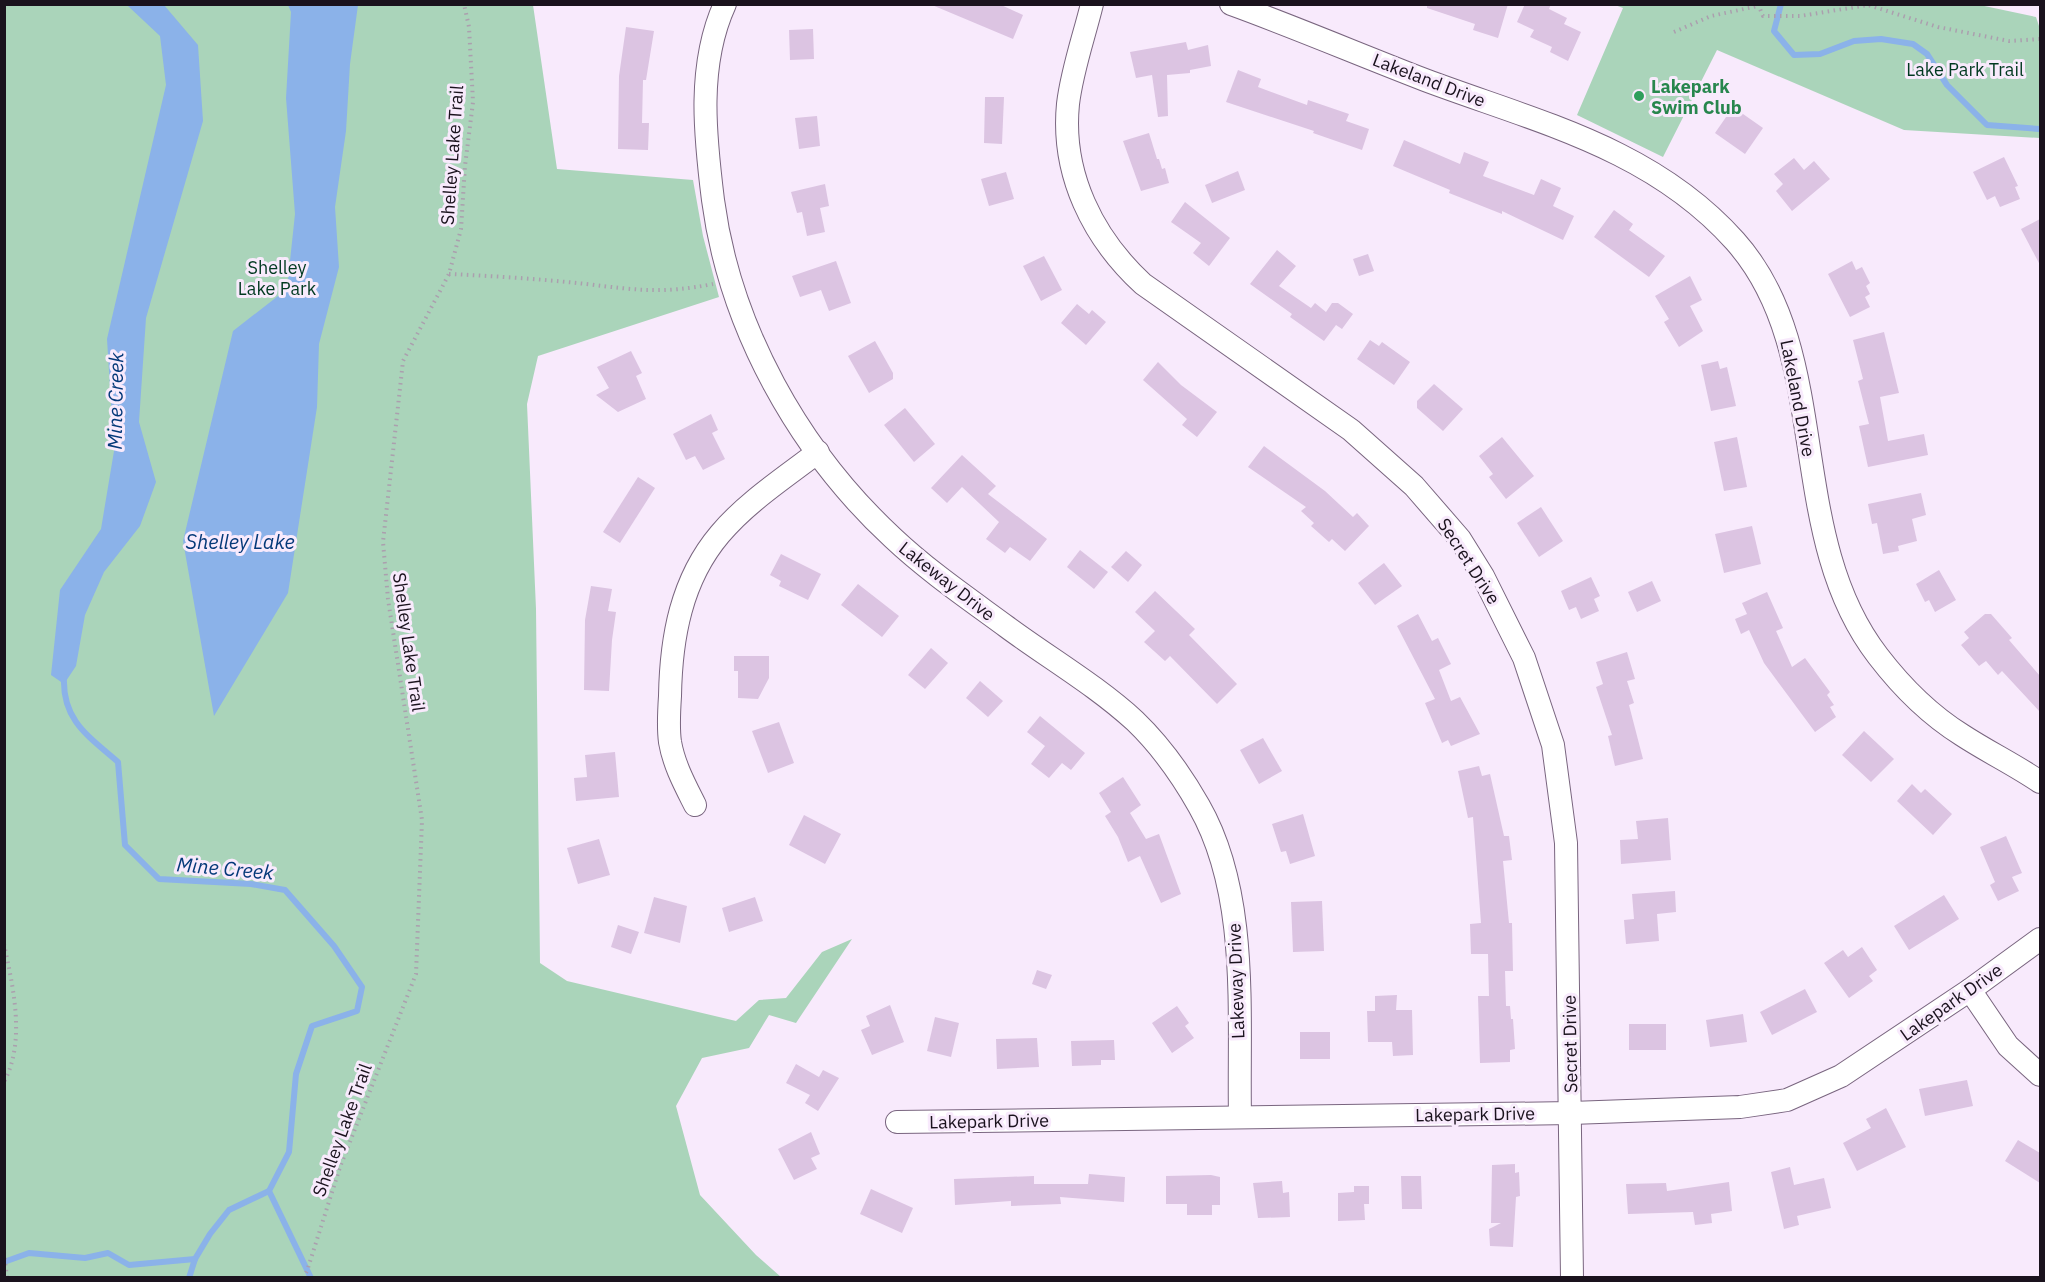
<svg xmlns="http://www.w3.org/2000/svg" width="2045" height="1282" viewBox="0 0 2045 1282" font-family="'IBM Plex Sans',sans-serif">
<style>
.green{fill:#aad4ba}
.water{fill:#8bb2e9}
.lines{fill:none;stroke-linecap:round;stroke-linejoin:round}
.stream{stroke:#8bb2e9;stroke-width:6}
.building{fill:#dcc4e2}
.minor-casing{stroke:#79657f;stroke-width:24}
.path{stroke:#ab9fae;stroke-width:4;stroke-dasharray:1.5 4.5;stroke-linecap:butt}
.minor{stroke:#fff;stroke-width:22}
.leisure-dot{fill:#2e9e5b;stroke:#f8eafc;stroke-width:2}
.labels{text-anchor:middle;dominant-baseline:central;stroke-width:6;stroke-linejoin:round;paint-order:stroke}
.park-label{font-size:18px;fill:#003920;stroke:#f8eafc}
.street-label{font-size:18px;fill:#1a121d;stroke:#f8eafc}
.leisure-label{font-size:18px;font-weight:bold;fill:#27864d;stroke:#f8eafc;text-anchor:start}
.water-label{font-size:20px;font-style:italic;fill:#043979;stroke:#f8eafc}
</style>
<rect width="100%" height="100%" fill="#f8eafc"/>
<g class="green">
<polygon points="5,5 533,5 557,169 693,180 703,236 719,297 538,356 527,404 536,609 540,963 567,981 736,1021 759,1000 786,998 822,952 852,939 796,1023 769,1015 749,1048 702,1058 676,1106 700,1195 756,1255 781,1277 5,1278"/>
<polygon points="1615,5 1975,4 2036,17 2040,29 2040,138 1904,130 1717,50 1663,157 1577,115 1623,8"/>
</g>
<g class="water">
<polygon points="120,5 164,5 198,45 203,121 146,318 139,422 156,482 140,526 104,572 85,615 76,666 64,684 51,675 60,590 101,529 114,451 107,339 166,85 160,36 128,6"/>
<polygon points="288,5 358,5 350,64 346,131 335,207 339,267 319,344 317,407 288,593 214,716 183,541 233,331 287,289 295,214 286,98 291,12"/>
</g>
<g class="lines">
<g class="stream">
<polyline points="1781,4 1774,31 1794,55 1820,54 1854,41 1881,39 1913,44 1927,54 1947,85 1987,125 2040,129"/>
<path d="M64 677C62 720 88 736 118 762L125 845 159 879 251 884 285 890 334 946 362 987 357 1011 312 1026 296 1074 289 1152 269 1191 229 1210 210 1234 195 1259 189 1278"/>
<polyline points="269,1191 311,1278"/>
<polyline points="4,1262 29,1253 85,1258 108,1253 129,1265 195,1259"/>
</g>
</g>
<g class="building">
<polygon points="999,4 1023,15 1013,39 932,5"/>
<polygon points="1427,4 1508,4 1498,38 1473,30 1475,24 1427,8"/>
<polygon points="1525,4 1551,4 1549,9 1567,18 1564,24 1581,32 1568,61 1550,52 1552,47 1530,37 1534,30 1517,22"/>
<polygon points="626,27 654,31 646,80 643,80 642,123 649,123 648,150 618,149 619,76"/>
<polygon points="813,29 814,59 790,60 789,30"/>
<polygon points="1186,42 1188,50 1208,45 1211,66 1190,70 1190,73 1167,75 1168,116 1158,117 1152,75 1136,78 1130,52"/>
<polygon points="1238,70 1261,79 1258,87 1307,105 1308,100 1349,114 1346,121 1369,129 1362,150 1313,133 1314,131 1226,102"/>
<polygon points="985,97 1004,97 1002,144 984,143"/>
<polygon points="1733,107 1763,128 1745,154 1715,133"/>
<polygon points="817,116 820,146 799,149 795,118"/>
<polygon points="1149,133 1157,159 1159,159 1162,169 1165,168 1169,183 1141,191 1123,141"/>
<polygon points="1404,140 1460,164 1464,152 1489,162 1483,176 1534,195 1541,179 1561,188 1553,206 1574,216 1563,240 1502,211 1502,214 1449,193 1450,190 1393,166"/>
<polygon points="2004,157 2018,186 2015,187 2020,199 2000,207 1995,196 1987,200 1973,172"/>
<polygon points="1794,158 1804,170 1814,161 1830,179 1792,211 1776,191 1783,184 1774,174"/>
<polygon points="1238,171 1245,190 1212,203 1205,185"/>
<polygon points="1006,172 1014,199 989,206 981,179"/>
<polygon points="825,184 829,206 820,208 825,232 807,236 802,212 797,213 791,192"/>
<polygon points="1185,202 1230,238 1209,266 1193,253 1201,243 1171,222"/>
<polygon points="1614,210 1633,224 1629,230 1665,256 1649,277 1594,237"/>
<polygon points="2040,219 2040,265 2021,229"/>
<polygon points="1277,250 1296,266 1279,286 1311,308 1315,303 1326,312 1332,303 1338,303 1353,314 1342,329 1336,325 1324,341 1290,317 1292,314 1250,284"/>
<polygon points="1368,254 1374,271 1359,276 1353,259"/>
<polygon points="1044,256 1062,290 1041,301 1023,266"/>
<polygon points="836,261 851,303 829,311 821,290 800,297 792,276"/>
<polygon points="1852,261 1856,270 1862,267 1870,283 1866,286 1870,294 1865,297 1870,307 1850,317 1828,274"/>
<polygon points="1690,276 1702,300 1690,306 1703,331 1679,347 1664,322 1669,319 1655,296"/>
<polygon points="1077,304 1089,314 1092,310 1106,322 1086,345 1061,323"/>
<polygon points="1884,332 1899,393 1880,397 1888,441 1924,434 1928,455 1868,467 1859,426 1869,424 1858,381 1863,379 1853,340"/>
<polygon points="1370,340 1379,346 1382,342 1410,362 1394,385 1357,359"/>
<polygon points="875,341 893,373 893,379 869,393 848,356"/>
<polygon points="631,351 642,373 636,376 646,399 618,412 596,395 609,388 597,367"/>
<polygon points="1718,361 1720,369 1727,367 1736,406 1711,411 1701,365"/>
<polygon points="1158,362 1181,385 1217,412 1197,437 1182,425 1187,419 1143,380"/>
<polygon points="1434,384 1463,409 1443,431 1417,408 1417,401"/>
<polygon points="905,408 935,444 914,462 884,425"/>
<polygon points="711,414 718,430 712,433 725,459 703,470 695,456 686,460 673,434"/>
<polygon points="1502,437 1534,476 1506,499 1489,477 1493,474 1479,456"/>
<polygon points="1737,437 1747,487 1724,491 1714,442"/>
<polygon points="1264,446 1325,491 1353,517 1357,513 1369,526 1345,551 1332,539 1329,542 1311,526 1314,523 1301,511 1306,507 1248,467"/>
<polygon points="962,455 996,486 988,494 1047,539 1030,561 1010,547 1005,553 986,539 999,522 962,487 947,503 931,488"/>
<polygon points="638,477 655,488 620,543 603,532"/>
<polygon points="1921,493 1926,515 1912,519 1917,541 1898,546 1899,551 1883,554 1877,523 1872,524 1868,504"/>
<polygon points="1541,507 1563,541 1539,557 1517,523"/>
<polygon points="1752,526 1761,564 1724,573 1715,534"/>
<polygon points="1080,550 1108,572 1094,589 1067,567"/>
<polygon points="1126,551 1142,565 1128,582 1111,567"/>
<polygon points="781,554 821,574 808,600 779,586 781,581 770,575"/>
<polygon points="1384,563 1402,586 1375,605 1358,583"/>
<polygon points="1939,570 1956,600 1935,612 1929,600 1925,602 1916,584"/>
<polygon points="1591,577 1600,596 1594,599 1599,611 1581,619 1576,607 1569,610 1561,591"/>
<polygon points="1652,581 1661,601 1637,612 1628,592"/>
<polygon points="858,584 899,616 882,637 841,605"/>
<polygon points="591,586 612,589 608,611 616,612 612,640 609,691 584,690 585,620"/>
<polygon points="1155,591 1195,629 1189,635 1237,684 1217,704 1170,656 1165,661 1144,642 1155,631 1135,612"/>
<polygon points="1767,592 1783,628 1776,631 1792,667 1805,658 1830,692 1827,695 1834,705 1830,707 1836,717 1815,732 1764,663 1749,630 1741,634 1735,619 1747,614 1742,603"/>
<polygon points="1418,614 1432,641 1438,638 1451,664 1439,670 1451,701 1460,697 1480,734 1451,746 1448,740 1442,743 1425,703 1435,699 1397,626"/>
<polygon points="1985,614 1991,614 2012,638 2009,640 2040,676 2040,712 2002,671 1998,675 1986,661 1979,666 1961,645 1969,638 1964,632"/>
<polygon points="931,648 948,663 925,689 908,675"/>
<polygon points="1627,652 1635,679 1627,681 1634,703 1629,705 1643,759 1615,766 1608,736 1612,735 1596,687 1603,684 1596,662"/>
<polygon points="734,656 769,656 769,678 758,699 738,698 738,671 734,671"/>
<polygon points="980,681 1003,701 988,717 966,698"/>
<polygon points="1040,716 1085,753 1071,770 1062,763 1049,778 1031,764 1045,746 1027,732"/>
<polygon points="779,722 794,763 768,773 752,731"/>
<polygon points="1864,731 1894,759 1871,782 1842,755"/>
<polygon points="1263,738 1282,771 1259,784 1240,750"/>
<polygon points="615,752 619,797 576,801 574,778 587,777 585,755"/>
<polygon points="1479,766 1482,776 1490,774 1504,836 1509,836 1512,860 1503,861 1509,923 1512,923 1513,971 1505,971 1506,1006 1510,1006 1511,1019 1513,1019 1515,1049 1510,1050 1510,1062 1480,1063 1478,996 1489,996 1488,954 1471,954 1470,924 1481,923 1473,817 1468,818 1458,771"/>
<polygon points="1123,777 1141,805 1130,813 1146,839 1159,834 1181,894 1161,903 1140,856 1128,862 1118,837 1105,816 1111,812 1099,793"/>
<polygon points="1912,784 1921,793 1925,789 1952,814 1933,835 1897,801"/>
<polygon points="1303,814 1315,856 1290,864 1286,851 1281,852 1272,824"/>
<polygon points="804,815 841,834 825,864 789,845"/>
<polygon points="1668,818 1671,860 1621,864 1620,840 1638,839 1636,821"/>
<polygon points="2006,836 2022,873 2012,877 2019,891 1998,901 1990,885 1995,882 1980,847"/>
<polygon points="599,839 610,875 578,884 567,848"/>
<polygon points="1675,891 1676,912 1657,914 1659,941 1626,944 1624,920 1634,919 1632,894"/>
<polygon points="1944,895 1959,919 1909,950 1894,926"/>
<polygon points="654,897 687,906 680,943 644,933"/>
<polygon points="755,897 763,921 729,932 722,908"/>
<polygon points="1322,901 1324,951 1293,952 1291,902"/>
<polygon points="618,925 639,932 631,954 611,947"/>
<polygon points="1862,947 1877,970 1869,976 1873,981 1849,998 1824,963 1843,950 1848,957"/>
<polygon points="1037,970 1052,975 1046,989 1032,984"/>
<polygon points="1805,989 1817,1012 1772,1035 1760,1012"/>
<polygon points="1397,995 1396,1010 1412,1010 1413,1055 1393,1056 1392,1042 1368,1042 1367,1011 1375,1011 1375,996"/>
<polygon points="890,1005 904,1042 872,1055 861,1030 870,1026 866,1016"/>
<polygon points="1177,1006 1189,1023 1185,1026 1194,1038 1172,1053 1152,1023"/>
<polygon points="1743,1014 1747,1042 1710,1047 1706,1020"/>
<polygon points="935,1017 959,1023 951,1057 927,1051"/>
<rect x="1629" y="1024" width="37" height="26"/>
<rect x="1300" y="1032" width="30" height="27"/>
<polygon points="1037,1038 1039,1067 997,1069 996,1039"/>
<polygon points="1114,1040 1115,1060 1101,1060 1101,1065 1072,1066 1071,1041"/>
<polygon points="796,1064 819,1077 823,1070 839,1078 818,1111 805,1103 810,1095 786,1083"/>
<polygon points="1967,1080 1973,1106 1925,1116 1919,1089"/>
<polygon points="1886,1108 1906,1147 1857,1171 1843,1143 1871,1128 1866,1119"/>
<polygon points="811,1132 820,1154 811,1158 817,1169 794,1180 778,1149"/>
<polygon points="2018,1140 2040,1153 2040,1183 2005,1161"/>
<polygon points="1515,1164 1515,1173 1519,1172 1520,1196 1516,1197 1513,1247 1490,1246 1489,1229 1501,1223 1491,1223 1492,1165"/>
<polygon points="1790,1167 1794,1185 1824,1178 1831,1208 1797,1216 1799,1225 1784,1229 1771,1172"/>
<polygon points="1089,1174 1125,1177 1124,1202 1060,1197 1061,1204 1011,1206 1011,1201 955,1205 954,1179 1034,1176 1034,1184 1088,1184"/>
<polygon points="1211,1175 1220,1177 1220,1205 1212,1205 1212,1215 1187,1215 1187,1204 1166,1204 1166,1176"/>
<polygon points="1401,1176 1421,1176 1422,1209 1402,1209"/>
<polygon points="1282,1181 1283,1193 1289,1192 1290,1217 1258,1218 1253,1183"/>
<polygon points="1729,1182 1732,1211 1711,1214 1712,1223 1695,1225 1693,1212 1628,1214 1626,1184 1666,1183 1667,1191"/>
<polygon points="1354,1186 1369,1186 1369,1204 1364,1204 1365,1220 1338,1221 1338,1193 1354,1192"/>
<polygon points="871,1189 913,1208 902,1233 860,1214"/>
</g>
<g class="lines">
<defs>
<g id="minor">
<path d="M725 4C697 65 705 136 713 200 730 328 799 451 893 538 928 571 969 599 1007 627 1049 658 1097 686 1135 721 1160 745 1182 776 1199 806 1250 895 1238 1017 1240 1117"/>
<path d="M1092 4C1084 37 1072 70 1068 104 1061 174 1093 238 1143 284L1351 430 1414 486 1460 539 1483 576 1524 658 1553 745 1566 843 1572 1278"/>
<path d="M1231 4C1297 28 1360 55 1425 80 1537 122 1652 148 1735 241 1835 353 1783 533 1878 656 1901 686 1930 715 1962 735 1988 752 2015 765 2040 782"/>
<path d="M695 805C685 785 674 765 670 742 668 728 669 711 670 696 671 638 681 580 720 534 747 502 784 478 818 452"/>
<polyline points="1970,990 2008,1046 2040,1075"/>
<polyline points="897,1122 1571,1113 1740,1107 1787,1100 1841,1076 1970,990 2040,939"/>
</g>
</defs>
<use href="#minor" class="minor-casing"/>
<g class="path">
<polyline points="1758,4 1763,16 1800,16 1868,5 1938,27 2009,41 2040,39"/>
<polyline points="1674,32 1711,16 1758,6"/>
<path d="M449 274C494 276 541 279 586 284 636 290 663 294 713 284"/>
<path d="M4 944C13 987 26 1041 4 1082"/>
<polyline points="4,1252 7,1278"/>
<polyline points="303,1278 307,1271 340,1167 416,974 422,820 388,599 383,542 403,361 449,274 461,229 465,166 473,102 469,27 464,4"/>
</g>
<use href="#minor" class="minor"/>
</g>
<circle class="leisure-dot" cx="1639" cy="96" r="6"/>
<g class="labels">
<g class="park-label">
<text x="1965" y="69">Lake Park Trail</text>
<text x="277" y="267">Shelley<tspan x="277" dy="21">Lake Park</tspan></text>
</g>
<g class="street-label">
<text transform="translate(1429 80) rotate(21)">Lakeland Drive</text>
<text transform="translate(452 155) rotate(-86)">Shelley Lake Trail</text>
<text transform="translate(1798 398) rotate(79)">Lakeland Drive</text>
<text transform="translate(1469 561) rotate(57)">Secret Drive</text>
<text transform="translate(947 581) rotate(38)">Lakeway Drive</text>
<text transform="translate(409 642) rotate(82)">Shelley Lake Trail</text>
<text transform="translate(1236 981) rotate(-92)">Lakeway Drive</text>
<text transform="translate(1951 1002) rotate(-35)">Lakepark Drive</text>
<text transform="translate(1570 1044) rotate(-91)">Secret Drive</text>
<text transform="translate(1475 1114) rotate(-1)">Lakepark Drive</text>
<text transform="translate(989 1121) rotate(-1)">Lakepark Drive</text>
<text transform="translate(342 1130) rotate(-70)">Shelley Lake Trail</text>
</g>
<g class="leisure-label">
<text x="1651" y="86">Lakepark<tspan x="1651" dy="21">Swim Club</tspan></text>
</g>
<g class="water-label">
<text transform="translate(115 401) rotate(-89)">Mine Creek</text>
<text x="240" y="541">Shelley Lake</text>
<text transform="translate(225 868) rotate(5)">Mine Creek</text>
</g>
</g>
<rect width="2045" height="1282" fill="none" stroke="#1a121d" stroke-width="12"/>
</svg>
